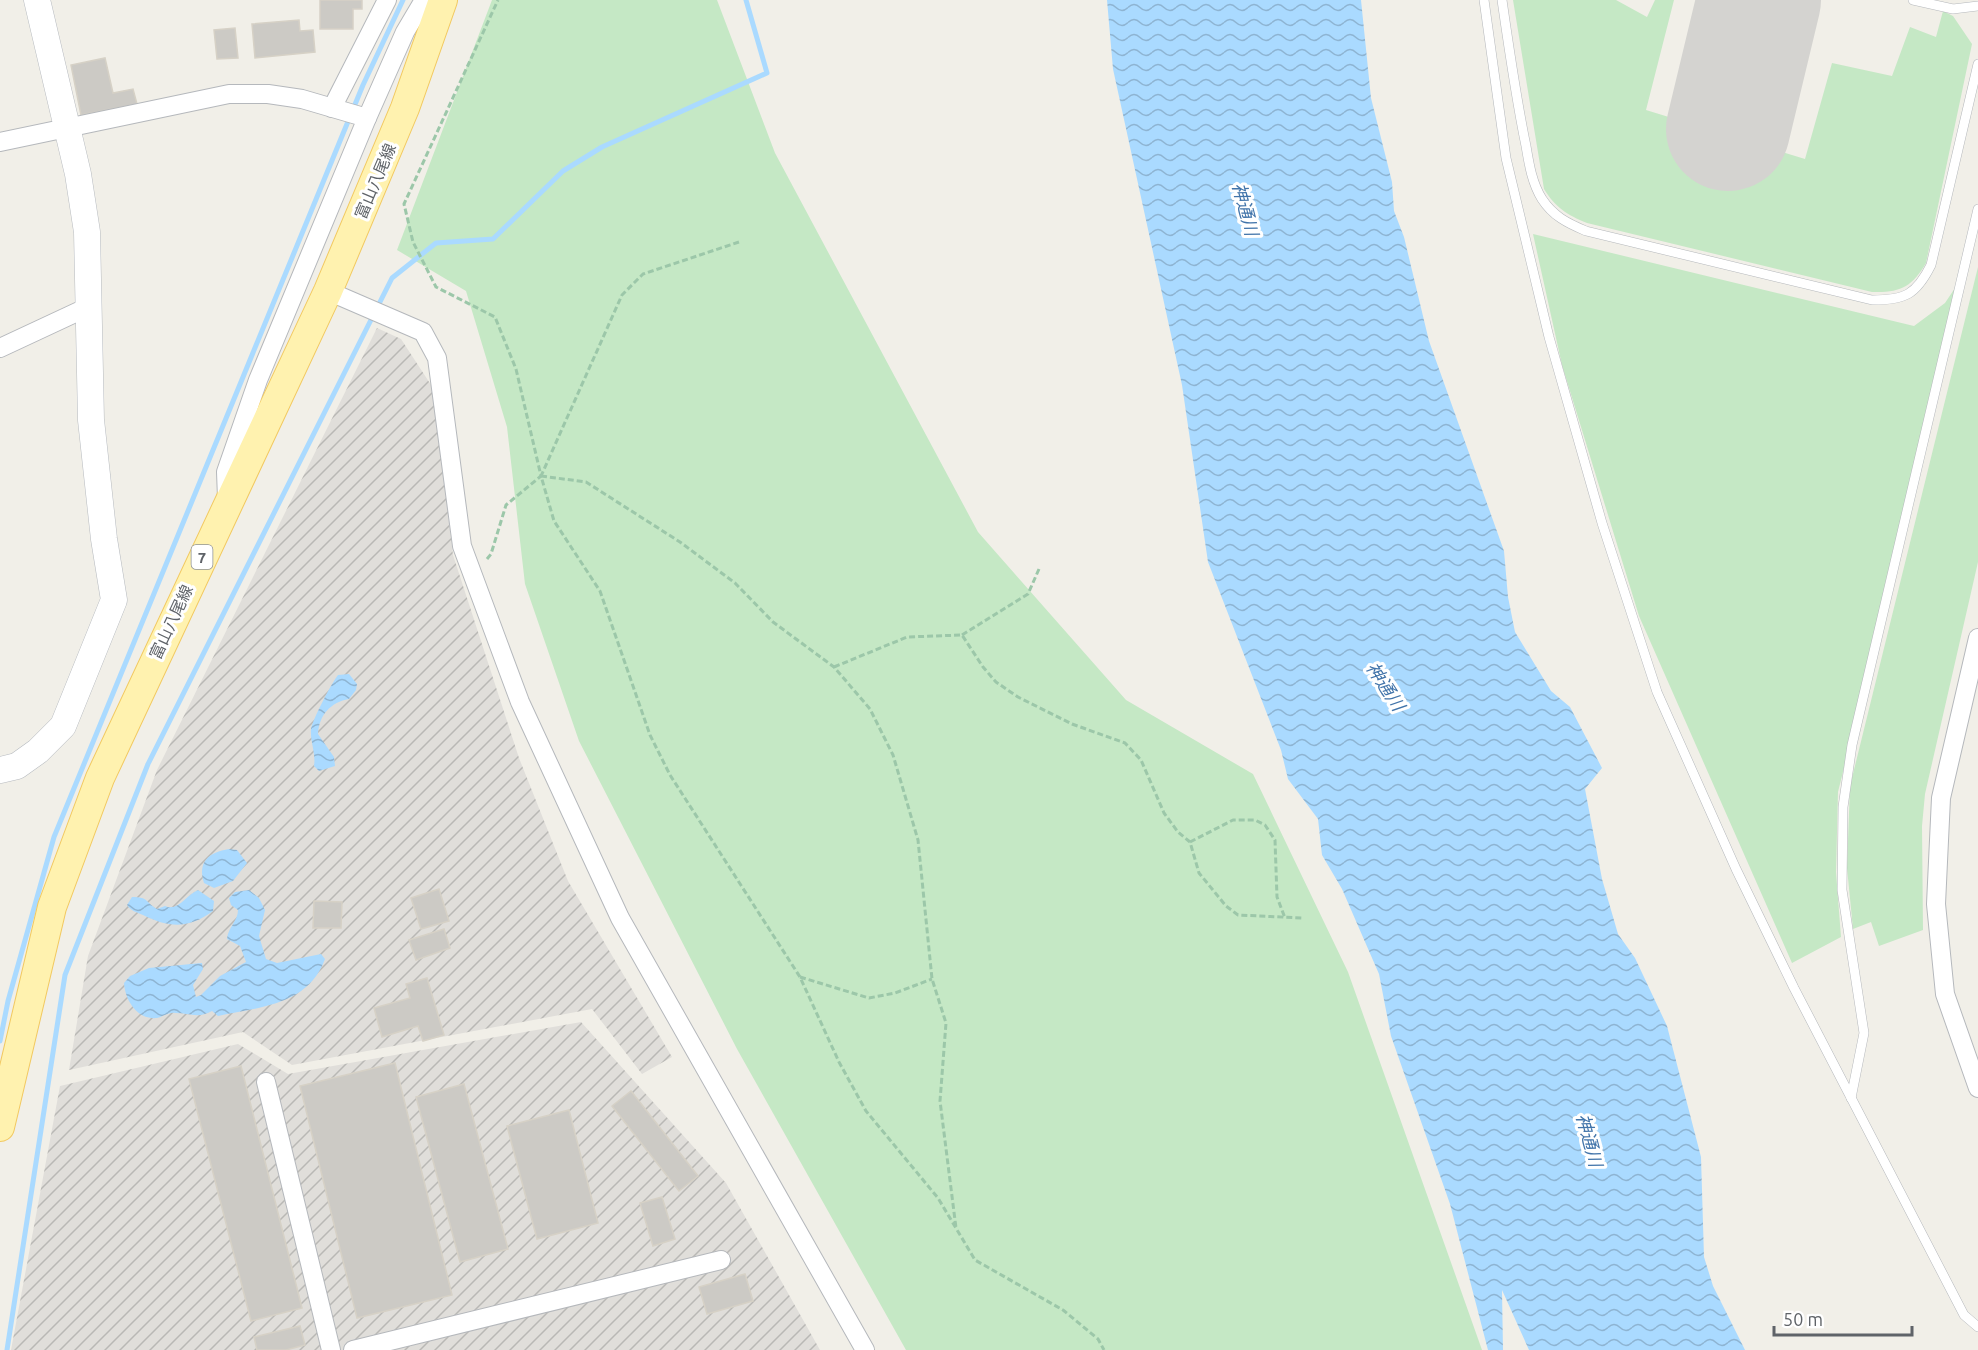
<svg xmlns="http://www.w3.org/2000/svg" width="1978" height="1350" viewBox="0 0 1978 1350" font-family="Ubuntu,'Noto Sans JP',sans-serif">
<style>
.industrial{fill:url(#industrial-furrows)}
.grass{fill:#c5e8c5}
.water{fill:url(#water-waves)}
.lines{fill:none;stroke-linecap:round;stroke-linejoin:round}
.stream{stroke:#aadaff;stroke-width:5}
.runway{stroke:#d4d3d0;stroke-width:124}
.building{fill:#cccac5;stroke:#d6d1c6;stroke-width:1.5}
.lane-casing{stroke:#b5b8bc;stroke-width:10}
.street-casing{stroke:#b5b8bc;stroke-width:20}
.secondary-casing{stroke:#b6babf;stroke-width:27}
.primary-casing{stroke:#f2c960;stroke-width:30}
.path{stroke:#9cc7a9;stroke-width:3;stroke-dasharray:6 3;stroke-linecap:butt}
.lane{stroke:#fff;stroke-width:9}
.street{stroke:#fff;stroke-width:18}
.secondary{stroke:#fff;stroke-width:26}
.primary{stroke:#fff2af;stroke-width:28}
.labels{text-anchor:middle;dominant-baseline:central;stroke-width:6;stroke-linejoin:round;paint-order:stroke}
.shield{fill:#fff;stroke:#8f9295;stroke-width:1.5}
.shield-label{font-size:15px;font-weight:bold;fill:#5f6368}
.street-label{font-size:16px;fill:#5f6368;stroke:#fff}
.water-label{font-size:18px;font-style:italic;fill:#4174aa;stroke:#fff}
</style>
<defs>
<pattern id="industrial-furrows" width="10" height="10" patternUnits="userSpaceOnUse" patternTransform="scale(1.5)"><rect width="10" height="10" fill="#e0deda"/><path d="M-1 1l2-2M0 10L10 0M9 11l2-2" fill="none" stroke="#b9b8b5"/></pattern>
<pattern id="water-waves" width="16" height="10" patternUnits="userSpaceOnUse" patternTransform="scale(1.5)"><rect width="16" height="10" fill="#aadaff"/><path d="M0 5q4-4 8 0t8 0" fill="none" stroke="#8eb4d2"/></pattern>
</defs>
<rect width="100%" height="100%" fill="#f1efe8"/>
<g class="industrial">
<polygon points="377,328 401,339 433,388 453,555 519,758 568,881 672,1057 642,1074 592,1009 292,1065 243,1032 69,1070 88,956 157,770"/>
<polygon points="581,1022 726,1183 820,1350 11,1350 60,1086 238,1044 288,1074"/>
</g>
<g class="grass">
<polygon points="492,0 717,0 775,153 978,532 1126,700 1253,774 1348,972 1482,1350 906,1350 737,1049 579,741 525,584 507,427 466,291 397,250"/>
<path d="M1513 0H1616L1647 17 1655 0H1674L1646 110 1805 159 1832 63 1892 76 1910 27 1936 37 1943 11 1953 16 1972 44 1926 263C1912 287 1900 293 1872 292L1587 223C1567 215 1555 207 1544 189Z"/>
<polygon points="1533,234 1914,326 1945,303 1967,270 1838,792 1836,872 1841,937 1792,963 1639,616 1562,365"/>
<polygon points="1978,267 1978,562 1925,794 1922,826 1923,930 1879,946 1871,922 1853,929 1847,868 1850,786"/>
</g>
<g class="water">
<polygon points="1107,0 1361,0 1371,98 1392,182 1394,211 1404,237 1429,341 1504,551 1508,597 1515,632 1551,691 1570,707 1602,768 1585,789 1602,879 1618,934 1635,958 1667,1026 1701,1157 1704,1257 1713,1286 1745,1350 1529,1350 1502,1290 1503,1350 1488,1350 1450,1204 1391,1036 1379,974 1342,889 1322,855 1318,819 1288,779 1281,750 1208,562 1182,385 1113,69"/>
<path d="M349 674 357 684 356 690 349 699C331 702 319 715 318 734L334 757 335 766 319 771 314 766C316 753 310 742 311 729 312 721 332 682 338 675Z"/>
<path d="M229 849 237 850 247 863 233 881 214 888 204 883C197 862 209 852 229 849Z"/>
<path d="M198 890 214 901 213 911C189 929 169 928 143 915 136 912 131 911 127 905L132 897C149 897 145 902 157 909L165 906C178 912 186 895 198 890Z"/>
<path d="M249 890 259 898 265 910 259 936 266 959 277 963 321 954 325 959C308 1006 258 1007 218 1016L212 1011C198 1019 189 1013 175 1013 168 1012 163 1017 157 1018 137 1020 125 1000 124 983L130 976 149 968 202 963 203 969 193 985 196 997 201 995 220 976 246 962 240 946 227 939C228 927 238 921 238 910L231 905 229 898 235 892Z"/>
</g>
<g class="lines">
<g class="stream">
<polyline points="0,1041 8,1001 54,837 363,85 403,0"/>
<polyline points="7,1350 65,975 148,764 392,278 436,243 493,239 563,171 602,147 767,73 746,0"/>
</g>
<polyline class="runway" points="1728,129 1759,0"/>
</g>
<g class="building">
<polygon points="320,0 362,0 362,9 353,9 353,29 320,29"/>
<polygon points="299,20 300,31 313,30 315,52 255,58 252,24"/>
<polygon points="235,28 238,58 217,59 214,30"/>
<polygon points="105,58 113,93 133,89 137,104 81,115 71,65"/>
<polygon points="439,889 449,921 421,929 411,898"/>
<polygon points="314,901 342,902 341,928 313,928"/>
<polygon points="444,929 450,948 416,960 409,940"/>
<polygon points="427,978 444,1035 423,1041 418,1026 382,1037 374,1008 410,998 406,984"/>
<polygon points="395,1063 452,1295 357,1318 300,1086"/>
<polygon points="241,1066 302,1308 251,1321 189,1079"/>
<polygon points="464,1084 508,1249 460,1262 416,1097"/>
<polygon points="631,1091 698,1176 679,1191 612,1106"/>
<polygon points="569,1110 598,1223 537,1239 507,1126"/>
<polygon points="662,1197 675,1239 653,1246 640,1203"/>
<polygon points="745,1274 753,1301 707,1314 699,1287"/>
<polygon points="300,1326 305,1345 286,1350 257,1350 254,1337"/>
</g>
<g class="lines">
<defs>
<g id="lane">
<polyline points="1484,0 1506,158 1549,337 1602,523 1657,692 1736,869 1794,988 1964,1315 1978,1327"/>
<path d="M1502 0C1509 49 1516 98 1526 146 1529 164 1532 183 1542 199 1553 216 1567 223 1586 231L1872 300C1905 300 1916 295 1931 265L1978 64"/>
<polyline points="1913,0 1953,9 1978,6"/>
<polyline points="1851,1098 1864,1033 1842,890 1843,807 1852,745 1978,209"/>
</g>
<g id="street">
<polyline points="332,108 387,0"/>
<polyline points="0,142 229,94 268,94 302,99 367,118 405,32 424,0"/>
<polyline points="328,291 423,332 437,358 462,546 520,702 620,918 865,1350"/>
<polyline points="0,348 90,306"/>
<polyline points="227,498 226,472 258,380 367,118"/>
<polyline points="1978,638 1941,798 1936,904 1945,994 1978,1088"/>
<polyline points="266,1082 331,1350"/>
<polyline points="353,1350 721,1260"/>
</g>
<polyline id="secondary" points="0,770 17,766 38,751 63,726 114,600 104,539 91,420 87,232 78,174 37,0"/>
<polyline id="primary" points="0,1127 52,907 100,778 328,291 405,108 443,0"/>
</defs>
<use href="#lane" class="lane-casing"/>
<use href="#street" class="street-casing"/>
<use href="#secondary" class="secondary-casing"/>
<use href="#primary" class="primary-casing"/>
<g class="path">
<polyline points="739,242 643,274 622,295 541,476 554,521 600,591 650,735 670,775 800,977 839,1062 866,1111 938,1198 975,1260 1063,1310 1098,1339 1104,1350"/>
<polyline points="541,476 586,482 680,542 735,583 773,622 834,667 870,709 893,755 918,840 932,979 946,1023 940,1101 956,1228"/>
<polyline points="487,559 491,554 506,505 541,476 516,369 495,317 436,287 413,242 404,204 498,0"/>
<polyline points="962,635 1028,594 1039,569"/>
<polyline points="834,667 907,637 962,635 983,667 996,682 1018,697 1072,724 1125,743 1141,760 1164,813 1178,832 1190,842 1199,873 1226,906 1238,915 1302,918"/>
<polyline points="1190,842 1233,820 1255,820 1265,825 1275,840 1277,897 1285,918"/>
<polyline points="800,977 869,998 895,993 932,979"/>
</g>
<use href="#lane" class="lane"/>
<use href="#street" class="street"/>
<use href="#secondary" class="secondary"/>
<use href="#primary" class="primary"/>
</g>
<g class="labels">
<rect class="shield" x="191.5" y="545" width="21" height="24" rx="4.5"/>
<g class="shield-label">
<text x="202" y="557">7</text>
</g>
<g class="street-label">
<text transform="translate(375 181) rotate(-67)">富山八尾線</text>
<text transform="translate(171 622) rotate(-65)">富山八尾線</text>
</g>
<g class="water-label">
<text transform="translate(1246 209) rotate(75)">神通川</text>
<text transform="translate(1386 686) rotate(57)">神通川</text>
<text transform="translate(1590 1140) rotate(75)">神通川</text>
</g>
</g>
<path d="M1774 1326v9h138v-9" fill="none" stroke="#5f6368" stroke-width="3"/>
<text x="1783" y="1326" font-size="18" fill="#5f6368" stroke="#ffffff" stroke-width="4.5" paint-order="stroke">50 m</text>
</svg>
